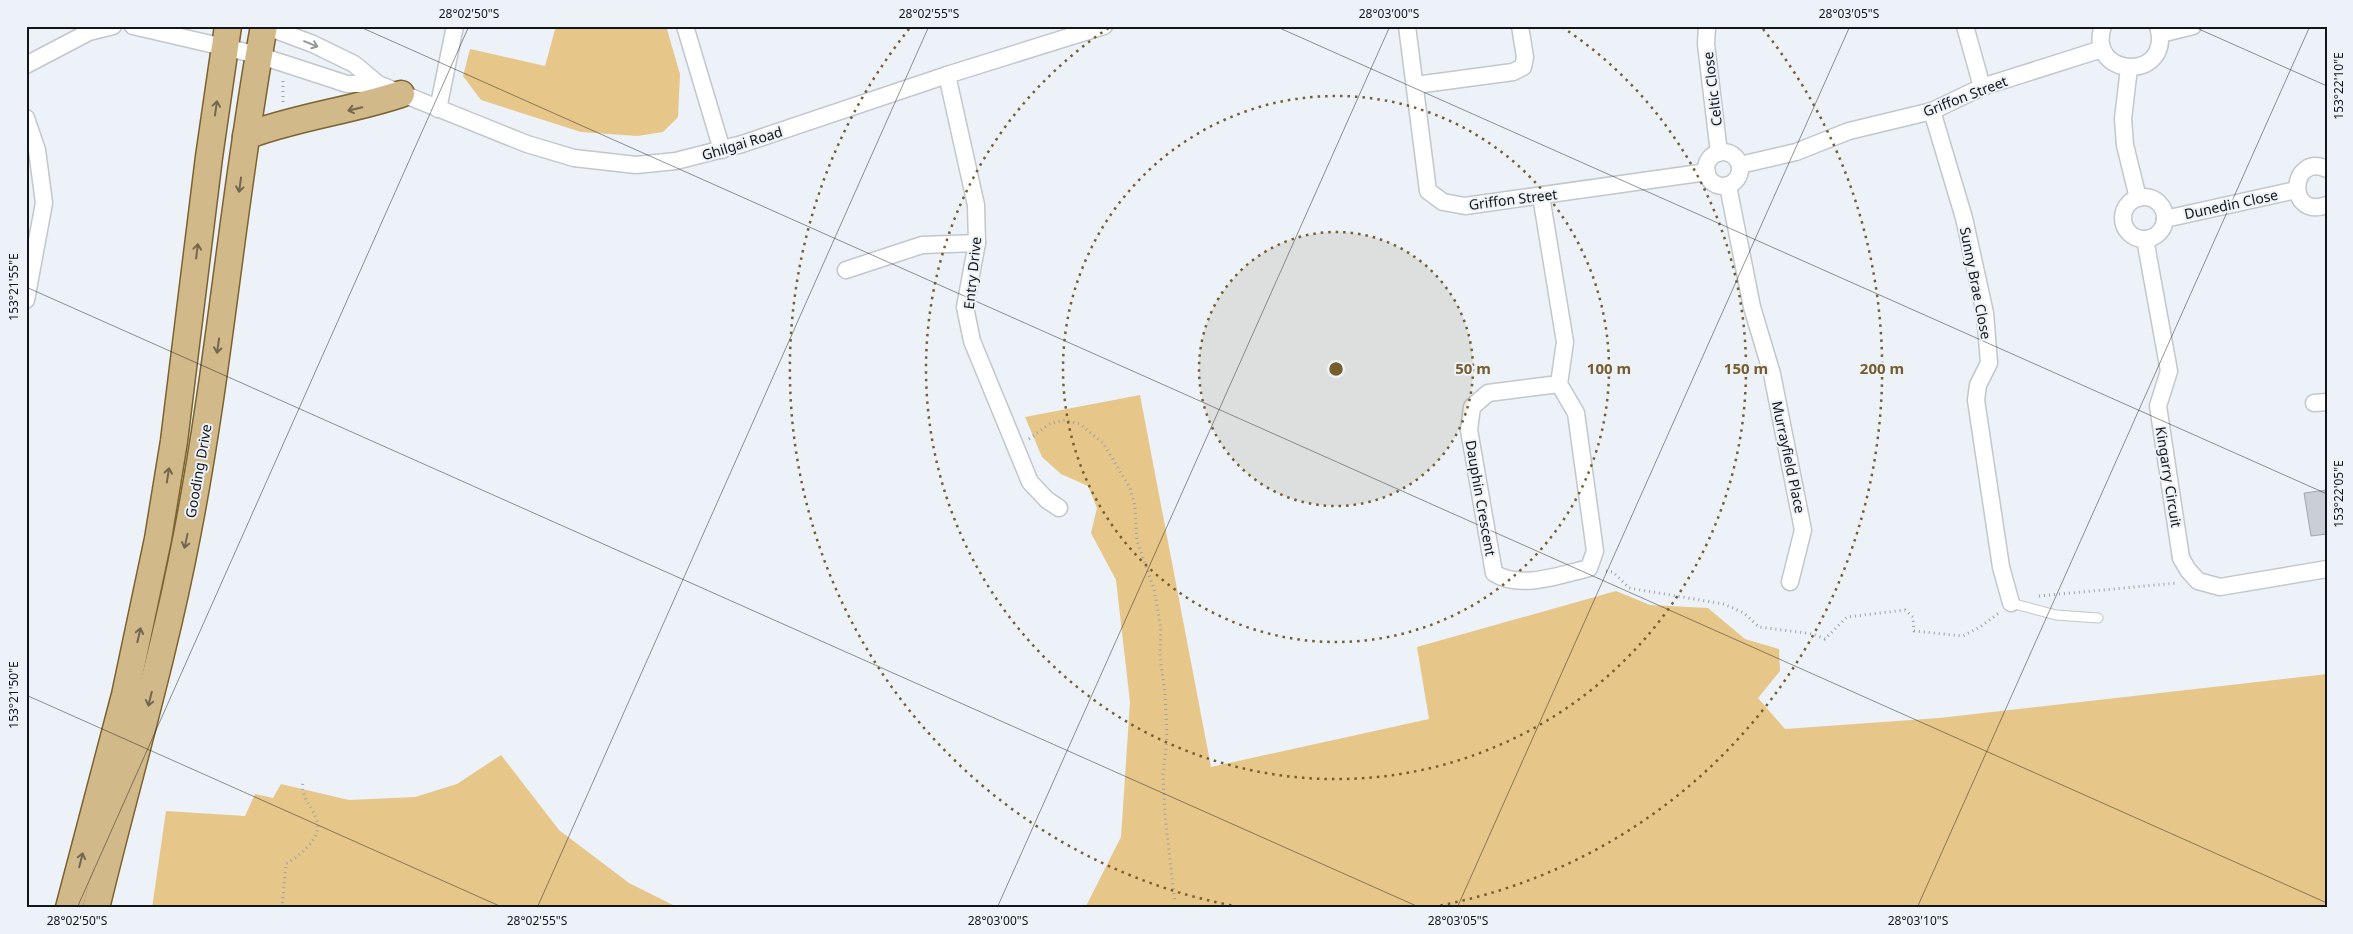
<svg xmlns="http://www.w3.org/2000/svg" width="2353" height="934" viewBox="0 0 2353 934" font-family="'Noto Sans',sans-serif">
<style>
.green{fill:#e7c68a}
.building{fill:#cacfd5;stroke:#a0a6ab}
.lines{fill:none;stroke-linecap:round;stroke-linejoin:round}
.service-casing{stroke:#c1c7cc;stroke-width:11}
.minor-casing{stroke:#c1c7cc;stroke-width:19}
.primary-casing{stroke:#7c622f;stroke-width:29}
.path{stroke:#9da2a7;stroke-width:3;stroke-dasharray:1 4;stroke-linecap:butt}
.service{stroke:#fff;stroke-width:9}
.minor{stroke:#fff;stroke-width:16}
.primary{stroke:#d2b98a;stroke-width:26}
.oneway{stroke:#959697}
.oneway2{stroke:#726750}
.ticks{fill:none;stroke:#131517;stroke-width:1;stroke-opacity:0.45}
.ring{fill:none;stroke:#765d2e;stroke-width:2.5;stroke-dasharray:2.5 5}
.labels{text-anchor:middle;dominant-baseline:central;stroke-width:4;stroke-linejoin:round;paint-order:stroke}
.street-label{font-size:14px;fill:#131517;stroke:#ecf2f8}
.centre{fill:#765d2e;stroke:#ecf2f8;stroke-width:2.5}
.ring-label{font-size:15px;text-anchor:middle;font-weight:bold;fill:#765d2e;stroke:#ecf2f8;stroke-width:4;stroke-linejoin:round;paint-order:stroke}
.neatline{fill:none;stroke:#131517;stroke-width:2}
.ticks-label{font-size:12px;text-anchor:middle;fill:#131517}
</style>
<rect width="100%" height="100%" fill="#ecf2f8"/>
<g class="green">
<polygon points="556,26 666,26 680,74 678,117 663,132 637,136 581,132 481,100 463,76 470,49 545,66"/>
<polygon points="1140,395 1211,767 1429,719 1417,647 1616,591 1650,605 1708,608 1745,639 1779,649 1780,671 1758,698 1785,729 1939,718 2327,674 2327,908 1085,908 1121,837 1130,702 1116,580 1091,533 1097,508 1088,486 1061,474 1042,457 1025,417"/>
<polygon points="501,755 559,830 629,883 679,908 152,908 166,811 245,816 255,794 273,798 281,784 349,800 415,797 457,784"/>
</g>
<polygon class="building" points="2327,490 2327,534 2311,536 2304,493"/>
<g class="lines">
<defs>
<polyline id="service" points="2011,603 2056,615 2098,618"/>
<g id="minor">
<polyline points="133,26 258,55 347,84 378,84"/>
<polyline points="265,26 313,44 354,64 378,84 527,144 574,158 636,165 676,161 742,144 947,75 1104,26"/>
<polyline points="685,26 722,150"/>
<polyline points="1407,26 1428,191 1443,202 1465,206 1707,172"/>
<polyline points="1707,26 1706,44 1719,153"/>
<polyline points="1965,26 1982,87"/>
<path d="M2103 26C2085 78 2174 83 2158 26"/>
<polyline points="2161,34 2193,26"/>
<polyline points="26,65 89,32 113,26"/>
<polyline points="2129,68 2123,119 2125,145 2138,198"/>
<polyline points="947,75 976,205 977,243 965,307 972,341 1030,482 1047,500 1059,508"/>
<polyline points="1416,85 1513,72 1523,67 1525,57 1520,26"/>
<polyline points="438,109 455,26"/>
<polyline points="1932,111 1964,218 1985,313 1989,363 1978,385 1976,400 2001,567 2011,603"/>
<polyline points="26,118 37,150 44,203 26,300"/>
<circle cx="1723" cy="169" r="17"/>
<polyline points="1740,165 1796,152 1849,131 1932,111 1982,87 2102,49"/>
<path d="M2327 169C2290 152 2285 220 2327 205"/>
<polyline points="1728,186 1752,307 1772,374 1803,530 1790,582"/>
<path d="M1541 196 1565 342 1559 384 1576 413 1595 551 1589 568C1560 575 1520 590 1494 573L1469 430 1472 407 1488 393 1559 384"/>
<circle cx="2144" cy="218" r="21"/>
<polyline points="2165,219 2296,190"/>
<polyline points="2145,239 2169,371 2158,406 2181,558 2188,570 2198,581 2220,587 2327,569"/>
<polyline points="846,270 922,245 977,243"/>
<polyline points="2314,403 2327,402"/>
</g>
<g id="primary">
<path d="M246 136C296 117 350 111 401 94"/>
<polyline points="69,908 125,695 158,539 174,441 209,157 228,26"/>
<path d="M96 908C126 783 163 661 187 535 220 367 233 195 264 26"/>
</g>
</defs>
<use href="#service" class="service-casing"/>
<use href="#minor" class="minor-casing"/>
<use href="#primary" class="primary-casing"/>
<g class="path">
<polyline points="283,102 283,81"/>
<polyline points="1029,439 1051,423 1065,420 1080,424 1103,443 1130,488 1135,506 1137,541 1154,589 1161,629 1160,657 1165,693 1167,738 1163,775 1165,815 1175,903"/>
<polyline points="1606,571 1613,572 1629,588 1724,604 1744,613 1759,627 1813,634 1825,639 1847,617 1905,610 1913,617 1914,631 1963,636 1980,627 2000,612"/>
<polyline points="2039,596 2177,583"/>
<path d="M282 908 286 864C299 856 322 839 317 821 313 806 300 798 303 781"/>
</g>
<use href="#service" class="service"/>
<use href="#minor" class="minor"/>
<use href="#primary" class="primary"/>
</g>
<defs><path id="oneway-shaft" d="M-6 0H5M1.5-3L5.5 0L1.5 3" fill="none" stroke-width="1.6" stroke-linecap="round" stroke-linejoin="round" transform="scale(1.25)"/></defs>
<use class="oneway" href="#oneway-shaft" transform="translate(311 44) rotate(22)"/>
<g class="oneway2">
<use href="#oneway-shaft" transform="translate(216 108) rotate(-82)"/>
<use href="#oneway-shaft" transform="translate(355 109) rotate(167)"/>
<use href="#oneway-shaft" transform="translate(240 185) rotate(98)"/>
<use href="#oneway-shaft" transform="translate(197 251) rotate(-83)"/>
<use href="#oneway-shaft" transform="translate(218 346) rotate(98)"/>
<use href="#oneway-shaft" transform="translate(168 475) rotate(-81)"/>
<use href="#oneway-shaft" transform="translate(186 541) rotate(102)"/>
<use href="#oneway-shaft" transform="translate(139 635) rotate(-77)"/>
<use href="#oneway-shaft" transform="translate(150 699) rotate(104)"/>
<use href="#oneway-shaft" transform="translate(81 860) rotate(-76)"/>
</g>
<path class="ticks" d="M358 26 2327 903M1275 26 2327 494M2192 26 2327 86M26 287 1421 908M26 695 504 908M77 908 469 26M537 908 929 26M997 908 1390 26M1457 908 1850 26M1917 908 2310 26"/>
<circle cx="1336" cy="369" r="137" fill="#765d2e" fill-opacity=".12"/>
<g class="ring">
<circle cx="1336" cy="369" r="137"/>
<circle cx="1336" cy="369" r="273"/>
<path d="M1562 27A410 410 0 1 1 1110 27"/>
<path d="M1246 908A546 546 0 0 1 909 29M1763 29A546 546 0 0 1 1426 908"/>
</g>
<g class="labels">
<g class="street-label">
<text transform="translate(1712 89) rotate(-97)">Celtic Close</text>
<text transform="translate(1965 96) rotate(-21)">Griffon Street</text>
<text transform="translate(742 143) rotate(-17)">Ghilgai Road</text>
<text transform="translate(1513 199) rotate(-7)">Griffon Street</text>
<text transform="translate(2231 204) rotate(-12)">Dunedin Close</text>
<text transform="translate(972 273) rotate(-84)">Entry Drive</text>
<text transform="translate(1976 283) rotate(79)">Sunny Brae Close</text>
<text transform="translate(1789 457) rotate(78)">Murrayfield Place</text>
<text transform="translate(198 471) rotate(-80)">Gooding Drive</text>
<text transform="translate(2169 477) rotate(81)">Kingarry Circuit</text>
<text transform="translate(1481 498) rotate(80)">Dauphin Crescent</text>
</g>
</g>
<circle cx="1336" cy="369" r="8" class="centre"/>
<g class="ring-label">
<text x="1473" y="374">50 m</text>
<text x="1609" y="374">100 m</text>
<text x="1746" y="374">150 m</text>
<text x="1882" y="374">200 m</text>
</g>
<rect width="2353" height="934" fill="none" stroke="#ecf2f8" stroke-width="55"/>
<rect x="28" y="28" width="2298" height="878" class="neatline"/>
<g class="ticks-label">
<text x="469" y="18">28°02'50"S</text>
<text x="929" y="18">28°02'55"S</text>
<text x="1389" y="18">28°03'00"S</text>
<text x="1849" y="18">28°03'05"S</text>
<text transform="translate(2339 86) rotate(-90)" y="4">153°22'10"E</text>
<text transform="translate(14 287) rotate(-90)" y="4">153°21'55"E</text>
<text transform="translate(2339 494) rotate(-90)" y="4">153°22'05"E</text>
<text transform="translate(14 695) rotate(-90)" y="4">153°21'50"E</text>
<text x="77" y="925">28°02'50"S</text>
<text x="537" y="925">28°02'55"S</text>
<text x="998" y="925">28°03'00"S</text>
<text x="1458" y="925">28°03'05"S</text>
<text x="1918" y="925">28°03'10"S</text>
</g>
</svg>
